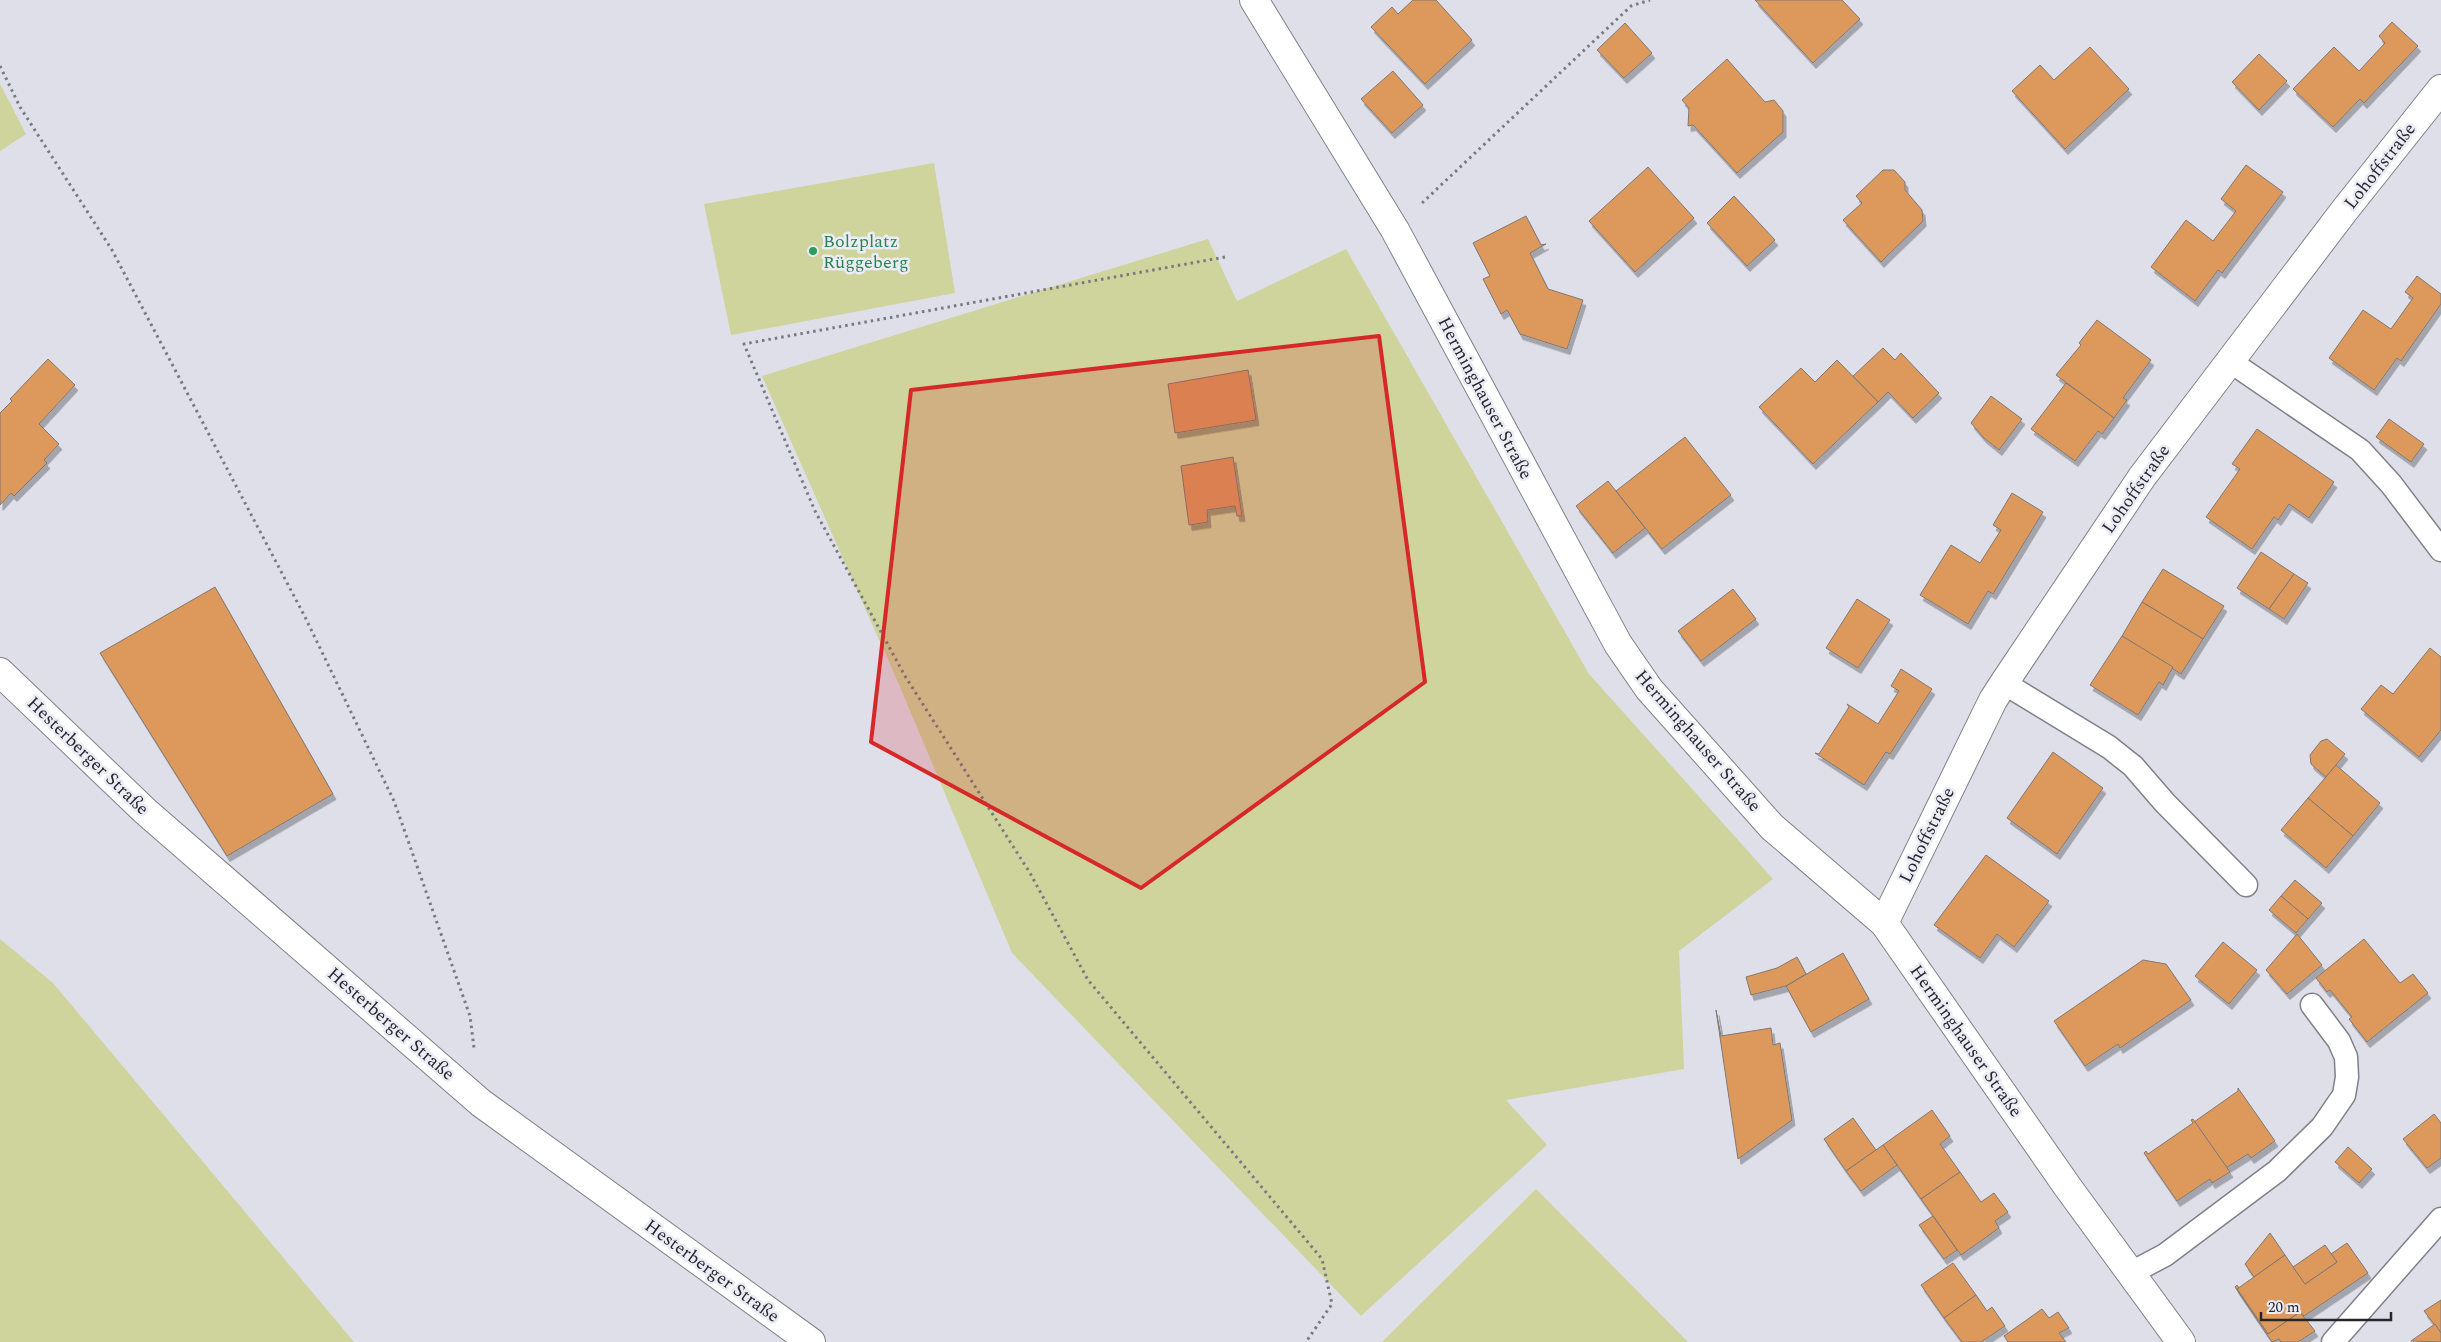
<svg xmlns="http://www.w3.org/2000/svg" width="2441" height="1342" viewBox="0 0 2441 1342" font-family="Spectral,serif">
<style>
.green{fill:#ced49c}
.building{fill:#dd985c;stroke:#817872;filter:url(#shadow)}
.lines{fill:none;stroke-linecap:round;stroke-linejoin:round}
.service-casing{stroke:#808089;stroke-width:25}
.minor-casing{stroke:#808089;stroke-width:30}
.path{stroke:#7a7a81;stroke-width:3;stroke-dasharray:2.5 4;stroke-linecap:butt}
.service{stroke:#fff;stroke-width:22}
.minor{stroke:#fff;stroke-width:28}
.marked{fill:#d62828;fill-opacity:0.2;stroke:#d62828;stroke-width:4;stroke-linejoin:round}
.leisure-dot{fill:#2e9e5b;stroke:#ececf7;stroke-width:2}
.labels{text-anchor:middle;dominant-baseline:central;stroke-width:5;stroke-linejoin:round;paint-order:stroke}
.street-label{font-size:18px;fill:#27272b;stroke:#ececf7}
.leisure-label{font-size:18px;fill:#27864d;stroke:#ececf7;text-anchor:start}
</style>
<defs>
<filter id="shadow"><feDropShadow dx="3" dy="5.5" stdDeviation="0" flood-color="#0004"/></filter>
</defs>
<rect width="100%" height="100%" fill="#dfdfea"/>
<g class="green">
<polygon points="0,84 26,134 0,151"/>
<polygon points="934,163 955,293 731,335 704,204"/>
<polygon points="1208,239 1237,301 1346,249 1589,674 1773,879 1679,951 1684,1069 1506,1100 1547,1145 1361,1316 1012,953 900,687 762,376"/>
<polygon points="0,939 53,983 354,1342 0,1342"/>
<polygon points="1536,1189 1688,1342 1382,1342"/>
</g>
<g class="building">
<polygon points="1413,0 1436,0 1472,40 1425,84 1371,27 1392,7 1398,14"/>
<polygon points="1755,0 1842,0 1860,19 1813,63"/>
<polygon points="2392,22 2418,46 2364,103 2360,99 2333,127 2293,89 2334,47 2359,71 2385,43 2379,36"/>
<polygon points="1625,23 1652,53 1624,78 1597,50"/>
<polygon points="2090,47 2129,89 2065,149 2012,91 2040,65 2054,80"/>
<polygon points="2259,54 2287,81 2259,110 2232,82"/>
<polygon points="1727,59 1765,102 1774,100 1783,111 1783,132 1737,173 1693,125 1688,126 1689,108 1682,100"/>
<polygon points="1393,71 1423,105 1392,133 1361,99"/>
<polygon points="2246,165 2283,192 2222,273 2218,270 2195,301 2151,267 2186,220 2213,241 2236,211 2221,199"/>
<polygon points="1648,167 1694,218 1635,272 1589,221"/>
<polygon points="1883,170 1894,170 1905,182 1905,190 1922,210 1923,221 1881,262 1843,220 1862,203 1856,196"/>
<polygon points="1734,196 1775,240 1747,266 1707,223"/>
<polygon points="1526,216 1541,245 1546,244 1530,253 1548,289 1583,300 1567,349 1520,334 1507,310 1501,314 1483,279 1490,276 1473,243"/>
<polygon points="2417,276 2441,294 2441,304 2401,361 2397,358 2374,390 2329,358 2363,310 2391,329 2413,298 2405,292"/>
<polygon points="2097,320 2151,360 2123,398 2127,400 2114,418 2056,375 2081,345 2079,343"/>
<polygon points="1883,348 1895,360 1901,353 1939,393 1913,418 1888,392 1878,402 1853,376"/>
<polygon points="48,359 75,385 39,424 59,444 44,460 47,463 14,496 11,493 0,505 0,413 12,401 10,399"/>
<polygon points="1837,360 1878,402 1813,464 1759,407 1801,368 1815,382"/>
<polygon points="1248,370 1256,420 1175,433 1168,384"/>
<polygon points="2066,383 2114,418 2102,434 2098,431 2075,461 2031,429"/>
<polygon points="1991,396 2022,419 1999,450 1984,438 1971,423"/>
<polygon points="2389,419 2424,444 2411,462 2376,437"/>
<polygon points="2257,429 2334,482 2309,518 2289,504 2278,520 2274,517 2252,549 2206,517 2240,469 2232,464"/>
<polygon points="1685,437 1731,495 1662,549 1616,491"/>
<polygon points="1233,457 1242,516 1237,516 1235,506 1207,510 1208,522 1189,525 1181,466"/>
<polygon points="1608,481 1645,528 1613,553 1576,506"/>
<polygon points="2012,493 2043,512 1993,594 1988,591 1968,624 1920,595 1951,545 1980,563 2001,530 1993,525"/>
<polygon points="2261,552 2294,574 2269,609 2237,588"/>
<polygon points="2163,569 2224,606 2203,639 2142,602"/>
<polygon points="2294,574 2308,583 2284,619 2269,609"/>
<polygon points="215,587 333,794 227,856 100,653"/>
<polygon points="1733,589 1756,619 1701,661 1678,631"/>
<polygon points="1857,599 1890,620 1858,668 1826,648"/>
<polygon points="2142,602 2203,639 2181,674 2122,636"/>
<polygon points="2122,636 2173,667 2163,685 2159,682 2138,715 2090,685"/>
<polygon points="2430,648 2441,657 2441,730 2419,757 2361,709 2381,685 2393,694"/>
<polygon points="1901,669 1932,689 1890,754 1886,752 1864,785 1815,753 1819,754 1849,707 1847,704 1878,724 1899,691 1891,686"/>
<polygon points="2327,739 2345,754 2326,777 2311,764 2310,755 2321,741"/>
<polygon points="2053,752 2103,788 2057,854 2007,818"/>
<polygon points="2336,765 2380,803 2353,836 2308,798"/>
<polygon points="2308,798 2353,836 2326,868 2281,830"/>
<polygon points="1986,855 2049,901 2014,947 1997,934 1980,958 1934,925"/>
<polygon points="2295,880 2322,903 2308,919 2281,896"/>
<polygon points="2281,896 2308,919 2296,933 2269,910"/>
<polygon points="2297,934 2322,965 2287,994 2266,970"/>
<polygon points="2364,939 2400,983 2413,974 2428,993 2367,1042 2349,1019 2352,1017 2330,990 2327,992 2316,978"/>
<polygon points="2223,942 2257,970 2229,1004 2195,976"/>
<polygon points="1843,953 1869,999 1811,1032 1786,986"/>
<polygon points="1797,957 1806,974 1786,986 1751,995 1746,977 1777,968"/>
<polygon points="2143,960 2166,964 2191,1000 2120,1048 2118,1044 2085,1066 2054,1021"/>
<polygon points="1716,1010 1721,1036 1771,1028 1773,1045 1780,1043 1792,1120 1738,1159"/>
<polygon points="2238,1088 2275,1141 2251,1158 2248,1154 2226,1168 2194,1122 2238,1091"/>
<polygon points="1932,1110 1950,1136 1940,1144 1960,1172 1921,1199 1883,1145"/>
<polygon points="2434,1114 2441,1123 2441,1158 2427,1168 2403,1139"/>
<polygon points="1853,1118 1876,1150 1846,1171 1824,1139"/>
<polygon points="2193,1119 2230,1172 2212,1183 2210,1179 2177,1201 2144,1153 2146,1151 2148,1154 2193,1123 2191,1120"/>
<polygon points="1883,1145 1897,1165 1861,1191 1846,1171"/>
<polygon points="2348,1147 2372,1169 2359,1183 2335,1162"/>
<polygon points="1960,1172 1981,1202 1994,1193 2008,1212 1995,1221 1999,1228 1961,1255 1921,1199"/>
<polygon points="1933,1216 1957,1250 1944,1259 1919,1225"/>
<polygon points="2270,1233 2285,1255 2254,1277 2245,1264"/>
<polygon points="2347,1243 2368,1273 2304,1316 2300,1312 2268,1334 2237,1289 2285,1255 2305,1284 2337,1262 2331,1254"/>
<polygon points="2325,1245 2337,1262 2305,1284 2293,1267"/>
<polygon points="1953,1263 1976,1295 1944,1318 1921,1285"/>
<polygon points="2237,1285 2239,1288 2237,1289 2268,1334 2300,1312 2315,1331 2298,1342 2281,1342 2279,1339 2272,1342 2235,1287"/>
<polygon points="1976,1295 1987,1311 1992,1307 2005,1326 1981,1342 1962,1342 1944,1318"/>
<polygon points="2441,1300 2441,1333 2424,1311"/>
<polygon points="2042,1309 2049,1318 2058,1312 2069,1328 2059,1333 2066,1342 2008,1342 2004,1336"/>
<polygon points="2435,1324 2441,1333 2441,1342 2411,1341"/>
</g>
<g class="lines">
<defs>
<g id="service">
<polyline points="2231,362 2360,450 2391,484 2441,550"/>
<polyline points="2004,683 2109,747 2133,766 2165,803 2246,885"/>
<polyline points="2131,1273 2165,1255 2277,1171 2322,1127 2344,1095 2347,1077 2346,1057 2339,1041 2312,1005"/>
<polyline points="2333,1342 2441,1219"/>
</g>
<g id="minor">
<polyline points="1254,0 1395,230 1618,644 1649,689 1772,827 1884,923 2067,1186 2181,1342"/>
<polyline points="0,672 145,811 481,1103 811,1342"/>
<polyline points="1884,923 1993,700 2004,683 2142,477 2344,211 2441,89"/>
</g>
</defs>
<use href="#service" class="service-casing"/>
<use href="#minor" class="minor-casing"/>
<g class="path">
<polyline points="0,66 20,107 112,250 305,617 394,801 470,1016 474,1048"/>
<polyline points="1422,203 1631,6 1650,0"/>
<polyline points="1225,257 744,344 815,511 905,676 1030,873 1088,980 1322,1259 1332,1304 1306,1342"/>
</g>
<use href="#service" class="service"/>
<use href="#minor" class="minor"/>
</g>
<path class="marked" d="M1379 336 1425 682 1141 888 871 742 911 390Z"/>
<circle class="leisure-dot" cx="813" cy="251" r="5"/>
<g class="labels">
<g class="street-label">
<text transform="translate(2380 166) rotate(-52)">Lohoffstraße</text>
<text transform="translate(1485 398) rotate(62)">Herminghauser Straße</text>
<text transform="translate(2136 489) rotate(-55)">Lohoffstraße</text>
<text transform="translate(1698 741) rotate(49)">Herminghauser Straße</text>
<text transform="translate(88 756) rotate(44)">Hesterberger Straße</text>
<text transform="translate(1927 835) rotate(-64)">Lohoffstraße</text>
<text transform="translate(391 1024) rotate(41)">Hesterberger Straße</text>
<text transform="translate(1966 1041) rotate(55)">Herminghauser Straße</text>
<text transform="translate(712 1271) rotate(36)">Hesterberger Straße</text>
</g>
<g class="leisure-label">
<text x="823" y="241">Bolzplatz<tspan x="823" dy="21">Rüggeberg</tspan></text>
</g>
</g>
<path d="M2261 1312v8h130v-8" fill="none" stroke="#27272b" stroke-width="2.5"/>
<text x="2268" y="1312" font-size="15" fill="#27272b" stroke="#ececf7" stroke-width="4" paint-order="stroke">20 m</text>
</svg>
